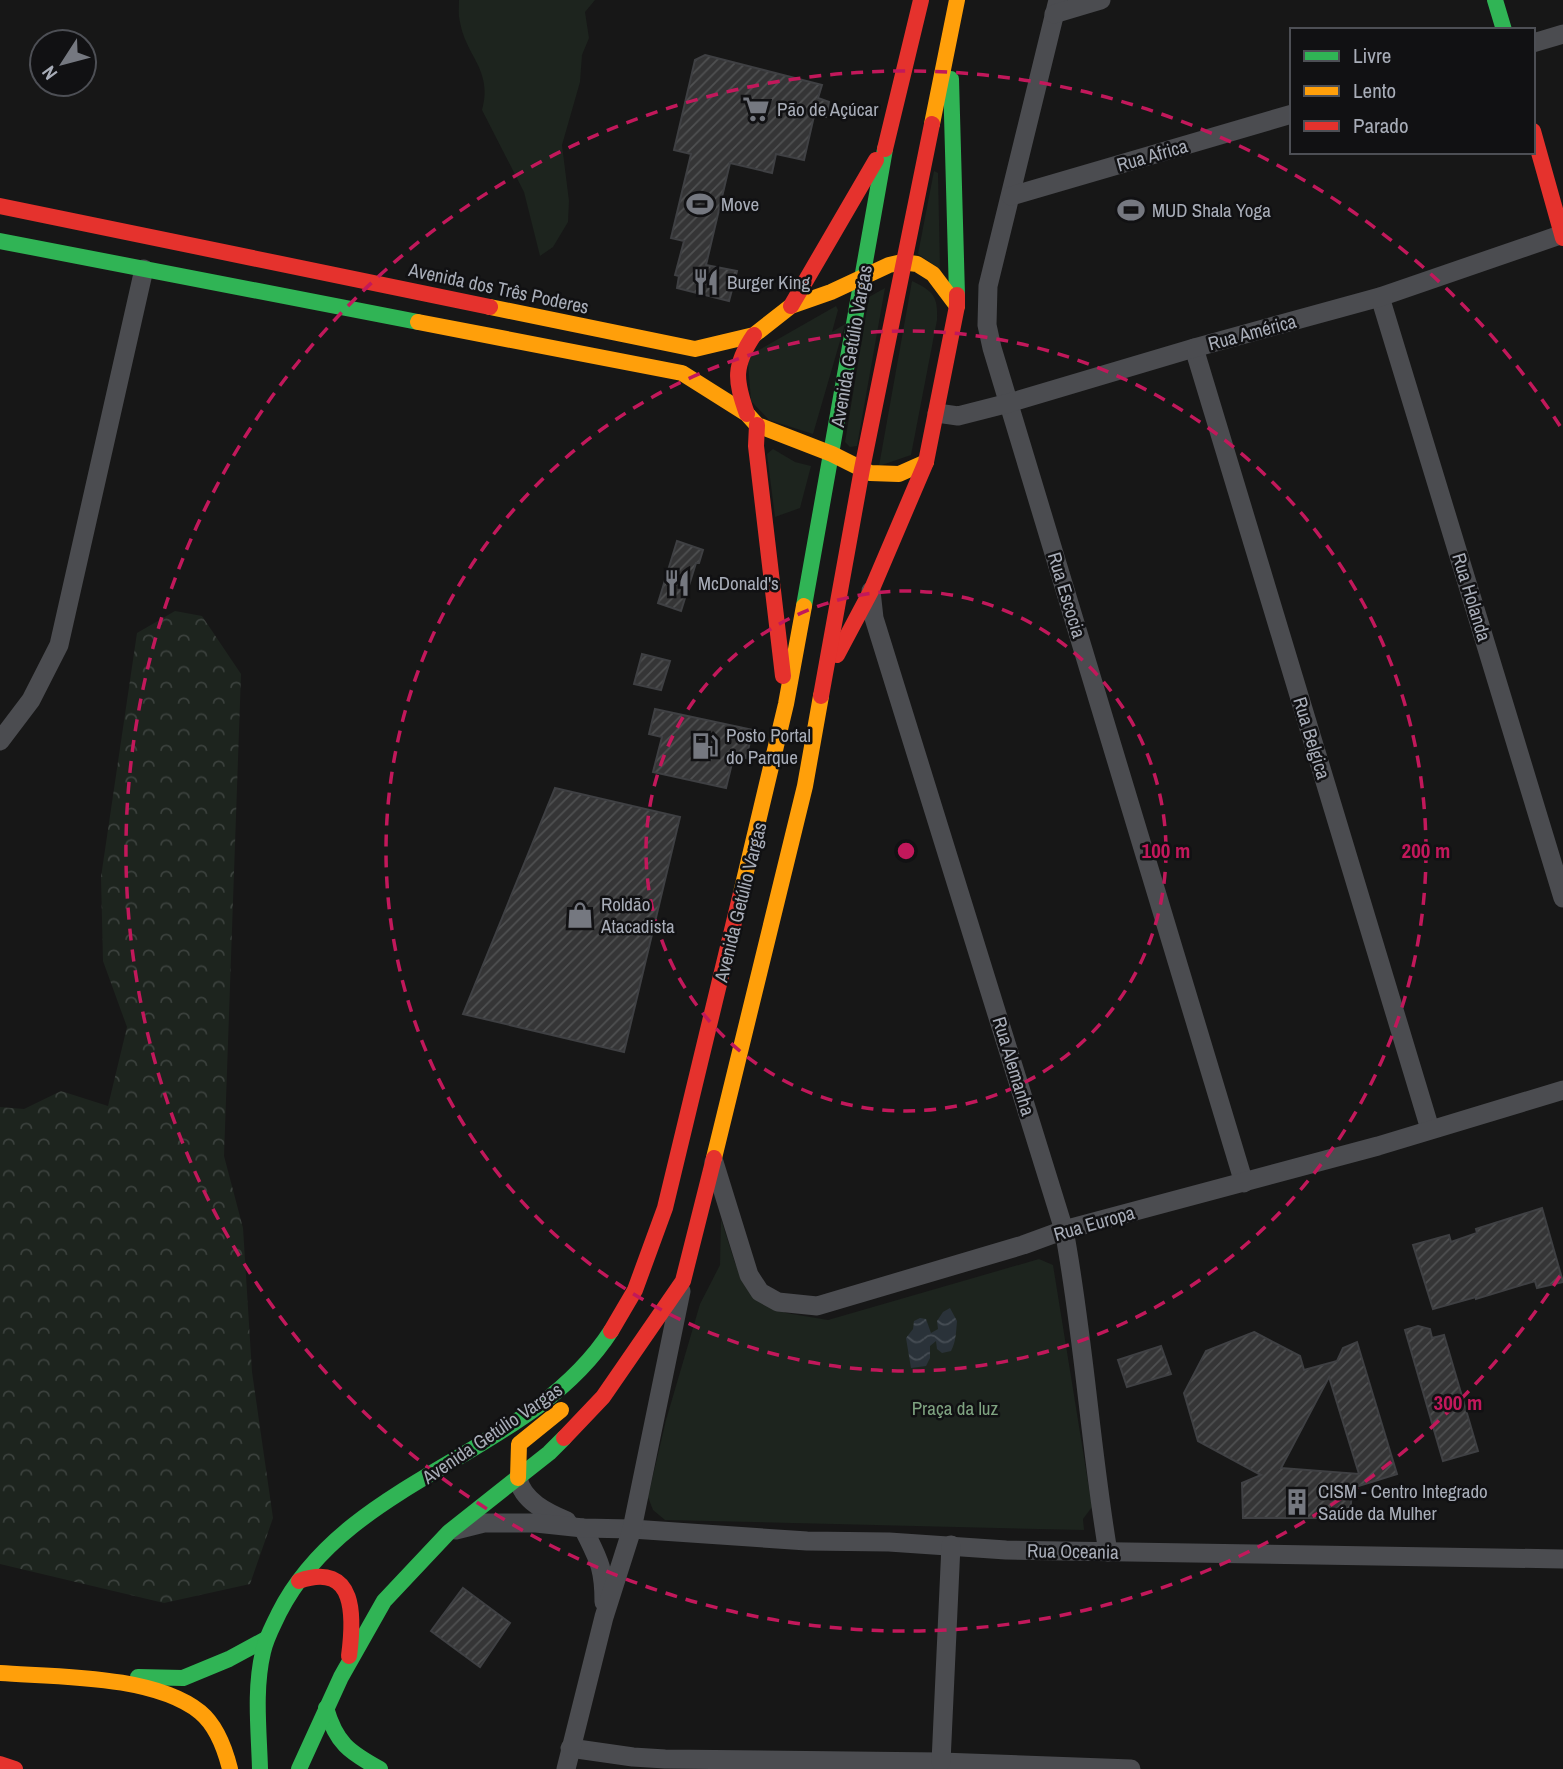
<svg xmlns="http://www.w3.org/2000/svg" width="1563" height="1769" viewBox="0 0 1563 1769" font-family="'Archivo Narrow',sans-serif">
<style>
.green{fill:#1d241e}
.forest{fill:url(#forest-crowns)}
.water{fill:url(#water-waves)}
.building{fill:url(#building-hatch);stroke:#3f4043;stroke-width:2;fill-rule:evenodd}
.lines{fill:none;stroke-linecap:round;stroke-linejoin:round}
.street{stroke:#4b4c50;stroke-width:19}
.fast{stroke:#30b455;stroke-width:16}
.slow{stroke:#ff9f0a;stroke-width:16}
.jam{stroke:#e5322d;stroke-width:16}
.ring{fill:none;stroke:#c2185b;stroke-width:3.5;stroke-dasharray:12 9}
.labels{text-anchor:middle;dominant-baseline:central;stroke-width:5;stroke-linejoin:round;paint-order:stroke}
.poi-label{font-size:19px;fill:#a8adb8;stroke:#111113;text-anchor:start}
.street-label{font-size:19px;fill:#a8adb8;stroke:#111113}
.park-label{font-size:19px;fill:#7fa381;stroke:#111113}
.centre{fill:#c2185b;stroke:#111113;stroke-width:3.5}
.ring-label{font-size:21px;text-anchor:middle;font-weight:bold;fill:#c2185b;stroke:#111113;stroke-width:5;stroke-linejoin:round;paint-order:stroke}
</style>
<defs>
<pattern id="forest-crowns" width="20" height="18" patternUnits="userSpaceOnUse" patternTransform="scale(1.75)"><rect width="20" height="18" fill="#1d241e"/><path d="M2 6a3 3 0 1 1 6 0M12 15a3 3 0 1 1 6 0" fill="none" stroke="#3b413d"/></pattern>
<pattern id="water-waves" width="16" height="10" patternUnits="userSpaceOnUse" patternTransform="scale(1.75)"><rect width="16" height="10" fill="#2a3239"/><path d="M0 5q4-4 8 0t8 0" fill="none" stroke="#464d54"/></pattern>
<pattern id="building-hatch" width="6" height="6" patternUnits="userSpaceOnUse" patternTransform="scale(1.75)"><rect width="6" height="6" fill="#353536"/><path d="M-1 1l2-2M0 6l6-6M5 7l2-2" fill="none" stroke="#4f5051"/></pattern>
</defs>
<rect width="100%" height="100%" fill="#171717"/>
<g class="green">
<path d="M459 0H595L585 12 589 38 582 55 580 82 562 145 569 201 568 222 553 247 540 256 524 192 482 110C493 69 466 57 460 22 458 15 459 7 459 0Z"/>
<polygon points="934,171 938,173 940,269 918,254"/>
<path d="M912 281C933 291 938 296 937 320L911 455 879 466Z"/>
<polygon points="885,288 857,446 850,447 845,442 869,297"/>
<polygon points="836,306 838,310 832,332 845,324 813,434 769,420 751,401 748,362 752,354"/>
<polygon points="773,449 795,462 811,466 800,508 775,517 767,454"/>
<polygon points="721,1219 735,1263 745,1283 763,1302 786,1313 828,1320 1039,1259 1053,1265 1092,1507 1083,1519 1084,1530 665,1520 653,1510 648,1497 666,1420 700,1304 720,1265"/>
</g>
<polygon class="forest" points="175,611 202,616 241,674 224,1156 243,1228 252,1372 273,1518 250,1584 164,1603 0,1564 0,1107 24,1109 61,1091 108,1106 127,1027 103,961 101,877 137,633"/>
<path class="water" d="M950 1308 957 1321C956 1332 956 1342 951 1351L942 1353 937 1349 936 1341 930 1346V1358L926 1366 911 1368 906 1338 913 1329 914 1321 920 1318 926 1319 931 1333 938 1329 937 1321 943 1312Z"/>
<g class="building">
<polygon points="705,55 822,85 818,98 829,102 826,117 814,116 804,160 776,154 772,173 730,163 706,265 737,271 729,301 677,288 679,276 675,275 684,241 671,238 691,154 674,150 695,60"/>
<polygon points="677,541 703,550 699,563 696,563 681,611 658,603"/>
<polygon points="642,654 670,661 661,690 634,684"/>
<polygon points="655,709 753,730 746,758 734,755 726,788 653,772 662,737 649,734"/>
<polygon points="555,788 680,817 624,1052 463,1014"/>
<polygon points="1542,1208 1563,1282 1537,1288 1535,1281 1476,1299 1476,1297 1433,1309 1413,1245 1449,1235 1451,1242 1477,1233 1476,1229"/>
<polygon points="1418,1326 1430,1329 1432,1338 1444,1335 1478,1451 1443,1461 1405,1330"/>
<path d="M1254 1332 1300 1356 1304 1370 1337 1361 1343 1348 1357 1342 1397 1474 1352 1488 1350 1518H1243L1242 1483 1261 1475 1198 1441 1184 1393 1206 1351ZM1329 1377 1359 1474 1281 1468Z"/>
<polygon points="1161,1346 1171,1374 1127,1387 1118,1360"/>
<polygon points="463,1588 510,1623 480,1667 431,1631"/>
</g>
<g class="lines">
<g class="street">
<polyline points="1058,0 988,286 987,325 992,348 1244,1183"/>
<polyline points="1054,14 1101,0"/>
<polyline points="1533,43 1563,34"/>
<polyline points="1011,196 1292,114"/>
<polyline points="1380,297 1563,898"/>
<polyline points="1194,348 1430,1129"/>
<polyline points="937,413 958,416 1009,403 1194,348 1380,297 1563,234"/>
<path d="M871 591 874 618 1064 1230C1084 1337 1090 1445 1108 1552"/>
<polyline points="0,741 31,700 59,645 144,269"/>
<polyline points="714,1162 749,1275 760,1292 778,1302 817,1306 1023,1245 1064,1230 1378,1146 1563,1090"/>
<path d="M518 1478C522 1501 548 1513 567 1521"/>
<path d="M583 1528C598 1559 604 1566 604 1602"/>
<polyline points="456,1530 484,1523 536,1523 583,1528 632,1529 807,1541 889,1542 1006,1550 1563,1559"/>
<polyline points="570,1748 633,1757 665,1759 941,1762 1131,1769"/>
<polyline points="941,1762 951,1545"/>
<polyline points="566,1769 604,1617 632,1529 681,1291"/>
</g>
<g class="fast">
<polyline points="1495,0 1504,30"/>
<polyline points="951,79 957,295"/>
<polyline points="0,241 418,322"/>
<polyline points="804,606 885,149"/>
<polyline points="138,1677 183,1678 229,1659 266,1639"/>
<path d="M326 1708C336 1743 349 1752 380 1769"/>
<path d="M260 1769C259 1731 254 1690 263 1652 266 1638 273 1626 279 1613 348 1477 530 1456 611 1331"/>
<polyline points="299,1769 341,1677 384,1601 449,1532 549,1453 564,1438"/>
</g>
<g class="slow">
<polyline points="932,124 957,0"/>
<polyline points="490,307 695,349 754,335 791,306 831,292 889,265 902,262 917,264 933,274 957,306"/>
<polyline points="418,322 682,373 747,414 757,425 832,454 870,473 899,474 926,462"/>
<polyline points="741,893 786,704 804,606"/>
<polyline points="714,1158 805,786 821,696"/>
<polyline points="518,1478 519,1444 561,1410"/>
<path d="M0 1673C57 1677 154 1675 200 1712 217 1726 225 1749 230 1769"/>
</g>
<g class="jam">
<polyline points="1533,131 1563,238"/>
<polyline points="885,149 921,0"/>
<polyline points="0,206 490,307"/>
<polyline points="791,306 876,160"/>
<path d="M747 414C735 380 733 366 754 335"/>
<polyline points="757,425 756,446 783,676"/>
<polyline points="837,655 871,591 926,462 957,306 957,295"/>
<polyline points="821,696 862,469 932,124"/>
<polyline points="611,1331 635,1290 665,1208 741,893"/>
<polyline points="564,1438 603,1397 683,1281 714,1158"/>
<path d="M299 1581C357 1561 354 1618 349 1656"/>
<polyline points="0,1764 15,1769"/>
</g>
</g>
<g class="ring">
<circle cx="906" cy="851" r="260"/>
<circle cx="906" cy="851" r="520"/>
<path d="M1560 1276A780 780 0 1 1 1560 426"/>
</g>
<defs>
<symbol id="supermarket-bare" viewBox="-9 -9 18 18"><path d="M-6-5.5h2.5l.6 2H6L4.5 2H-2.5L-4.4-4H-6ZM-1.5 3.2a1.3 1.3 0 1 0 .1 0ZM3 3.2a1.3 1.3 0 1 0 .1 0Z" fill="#757880" stroke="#111113" stroke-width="2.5" paint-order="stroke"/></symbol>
<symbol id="stadium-bare" viewBox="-9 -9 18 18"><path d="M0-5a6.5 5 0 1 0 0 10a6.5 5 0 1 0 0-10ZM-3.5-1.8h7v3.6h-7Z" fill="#757880" stroke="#111113" stroke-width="2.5" paint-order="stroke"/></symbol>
<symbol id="restaurant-bare" viewBox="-9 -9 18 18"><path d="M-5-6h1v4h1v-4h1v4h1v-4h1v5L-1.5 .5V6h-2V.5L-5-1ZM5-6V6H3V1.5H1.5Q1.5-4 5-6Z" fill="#757880" stroke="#111113" stroke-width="2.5" paint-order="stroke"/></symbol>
<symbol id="fuel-bare" viewBox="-9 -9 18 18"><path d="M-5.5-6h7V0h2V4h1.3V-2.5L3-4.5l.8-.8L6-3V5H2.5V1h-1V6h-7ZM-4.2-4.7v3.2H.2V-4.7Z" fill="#757880" stroke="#111113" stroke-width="2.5" paint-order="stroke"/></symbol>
<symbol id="shop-bare" viewBox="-9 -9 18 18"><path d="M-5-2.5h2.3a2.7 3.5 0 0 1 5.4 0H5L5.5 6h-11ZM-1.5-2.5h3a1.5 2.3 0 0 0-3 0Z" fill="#757880" stroke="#111113" stroke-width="2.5" paint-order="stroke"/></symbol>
<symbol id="building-bare" viewBox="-9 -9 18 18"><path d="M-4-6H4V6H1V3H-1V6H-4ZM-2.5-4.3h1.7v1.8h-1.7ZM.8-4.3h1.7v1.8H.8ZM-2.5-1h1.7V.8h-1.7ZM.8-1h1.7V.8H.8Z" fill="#757880" stroke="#111113" stroke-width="2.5" paint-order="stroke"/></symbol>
</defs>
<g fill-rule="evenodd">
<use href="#supermarket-bare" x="737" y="90" width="38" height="38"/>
<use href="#stadium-bare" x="681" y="185" width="38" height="38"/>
<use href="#stadium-bare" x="1112" y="191" width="38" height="38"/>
<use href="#restaurant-bare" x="687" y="263" width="38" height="38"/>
<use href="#restaurant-bare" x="658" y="564" width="38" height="38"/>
<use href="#fuel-bare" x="686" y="727" width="38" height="38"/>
<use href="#shop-bare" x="561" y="896" width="38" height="38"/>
<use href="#building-bare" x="1278" y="1483" width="38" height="38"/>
</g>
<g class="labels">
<g class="poi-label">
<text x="777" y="109">Pão de Açúcar</text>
<text x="721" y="204">Move</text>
<text x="1152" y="210">MUD Shala Yoga</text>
<text x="727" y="282">Burger King</text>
<text x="698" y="583">McDonald's</text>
<text x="726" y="735">Posto Portal<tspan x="726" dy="22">do Parque</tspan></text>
<text x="601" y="904">Roldão<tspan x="601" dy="22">Atacadista</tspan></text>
<text x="1318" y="1491">CISM - Centro Integrado<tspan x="1318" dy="22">Saúde da Mulher</tspan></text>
</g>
<g class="street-label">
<text transform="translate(1152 155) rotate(-16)">Rua Africa</text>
<text transform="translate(499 288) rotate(12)">Avenida dos Três Poderes</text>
<text transform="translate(1252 332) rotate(-15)">Rua América</text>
<text transform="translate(851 346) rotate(-80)">Avenida Getúlio Vargas</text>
<text transform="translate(1067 595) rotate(73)">Rua Escocia</text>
<text transform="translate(1472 597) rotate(73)">Rua Holanda</text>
<text transform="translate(1312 738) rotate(73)">Rua Belgica</text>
<text transform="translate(740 902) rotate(-76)">Avenida Getúlio Vargas</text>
<text transform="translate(1014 1066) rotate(73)">Rua Alemanha</text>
<text transform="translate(1094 1223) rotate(-16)">Rua Europa</text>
<text transform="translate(492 1433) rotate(-34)">Avenida Getúlio Vargas</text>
<text transform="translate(1073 1551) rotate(1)">Rua Oceania</text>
</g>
<g class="park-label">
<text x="955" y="1408">Praça da luz</text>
</g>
</g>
<circle cx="906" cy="851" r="10" class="centre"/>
<g class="ring-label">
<text x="1166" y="858">100 m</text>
<text x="1426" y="858">200 m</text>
<text x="1458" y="1410">300 m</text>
</g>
<rect x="1290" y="28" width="245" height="126" fill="#111113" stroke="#4d4f55" stroke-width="2"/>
<rect x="1304" y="51" width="35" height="10" fill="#30b455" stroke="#4d4f55" stroke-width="2"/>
<text x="1353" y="63" font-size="21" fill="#a8adb8">Livre</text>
<rect x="1304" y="86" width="35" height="10" fill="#ff9f0a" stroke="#4d4f55" stroke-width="2"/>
<text x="1353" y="98" font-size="21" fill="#a8adb8">Lento</text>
<rect x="1304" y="121" width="35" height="10" fill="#e5322d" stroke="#4d4f55" stroke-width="2"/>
<text x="1353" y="133" font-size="21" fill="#a8adb8">Parado</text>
<g transform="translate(63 63) rotate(234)"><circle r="33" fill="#111113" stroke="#4d4f55" stroke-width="2"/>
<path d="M0-5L12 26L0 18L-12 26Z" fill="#757880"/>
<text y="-10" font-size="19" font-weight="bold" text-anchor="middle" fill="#a8adb8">N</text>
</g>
</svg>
